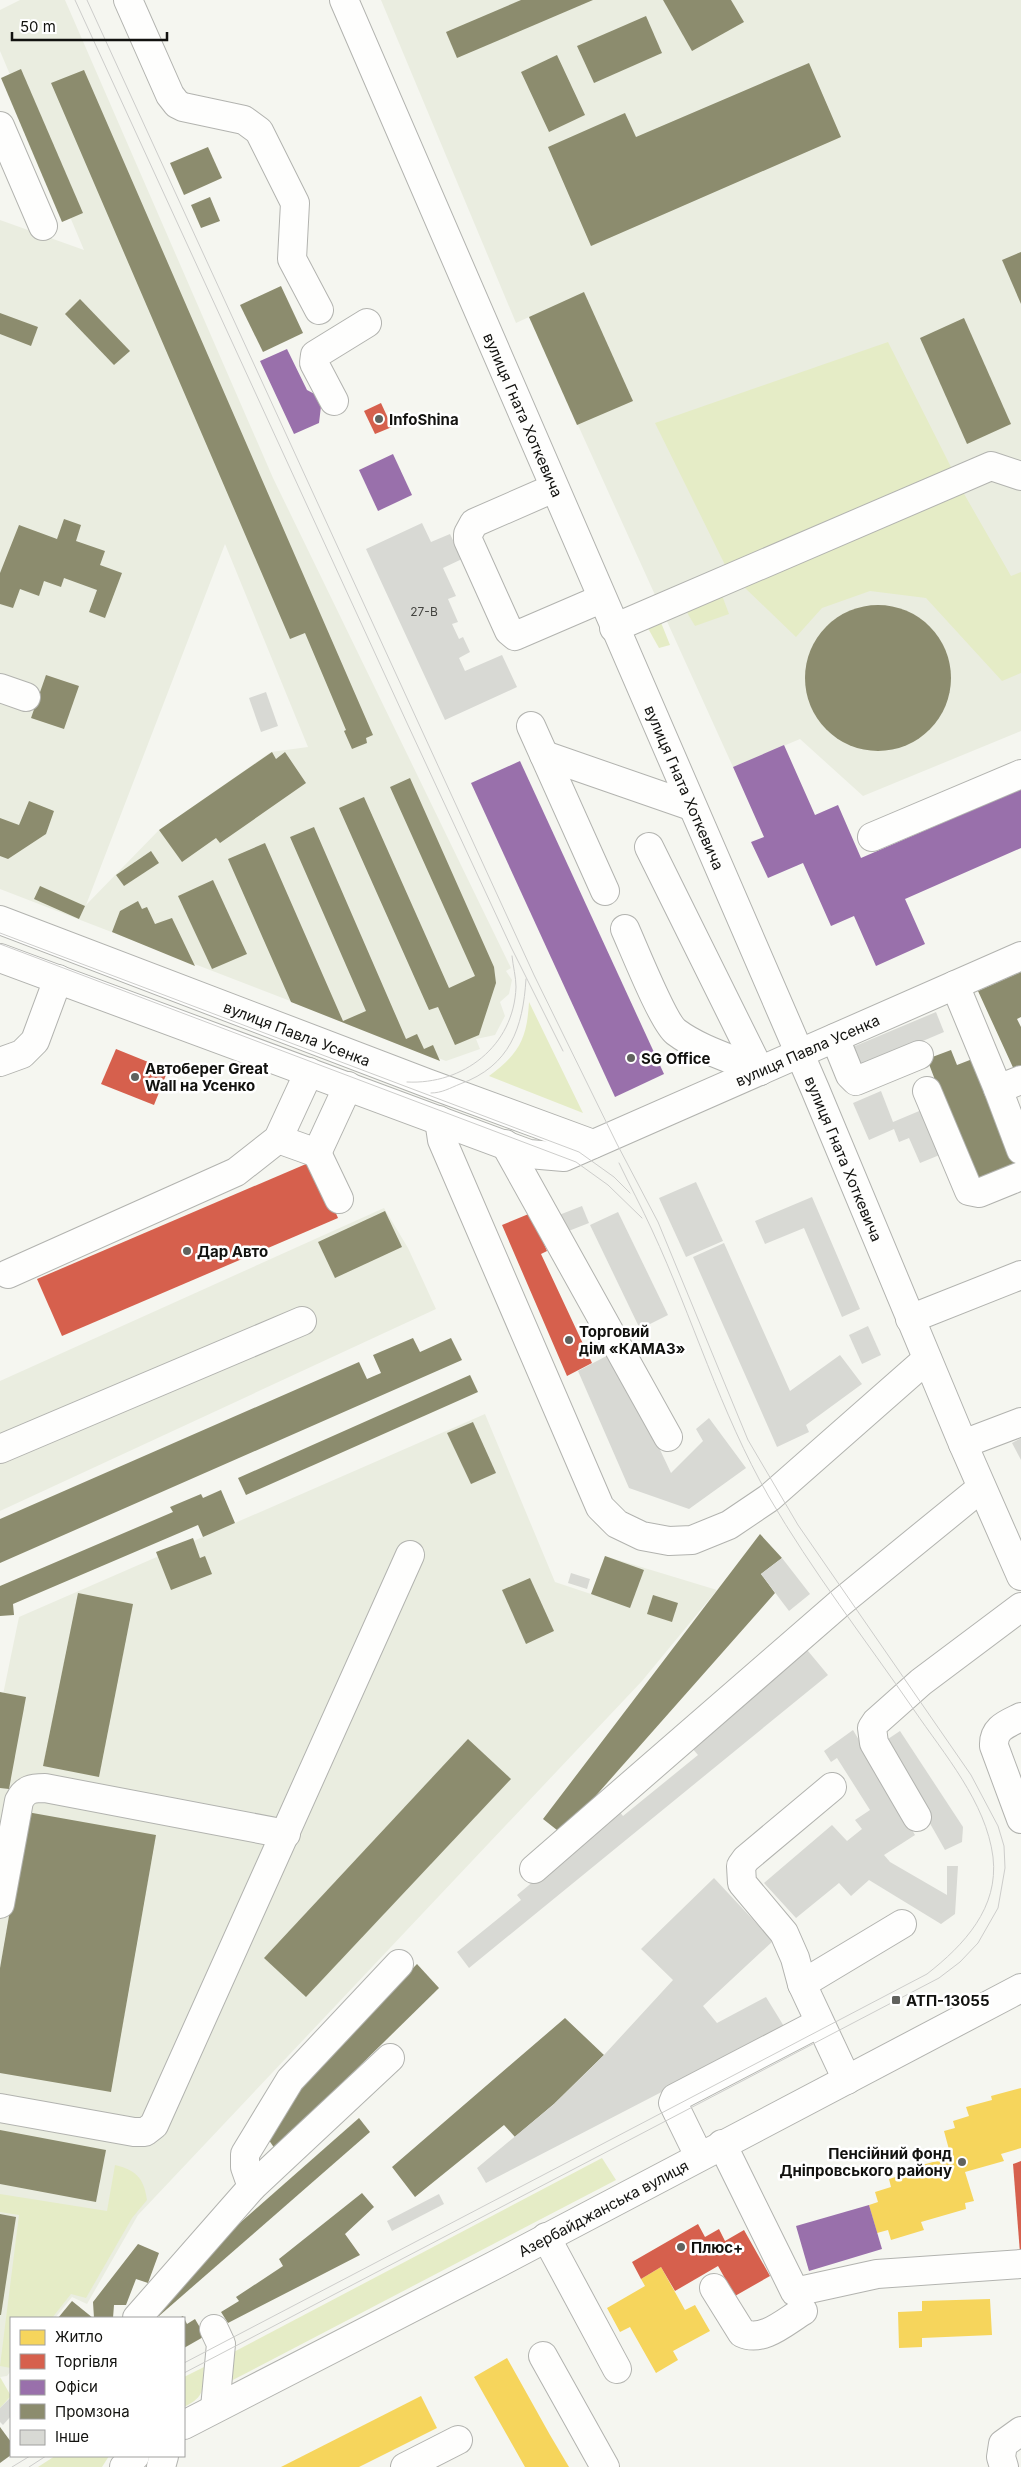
<svg xmlns="http://www.w3.org/2000/svg" width="1021" height="2467" viewBox="0 0 1021 2467" font-family="Inter,sans-serif">
<style>
.built{fill:#eaede0;fill-rule:evenodd}
.green{fill:#e5ecc6}
.homes{fill:#f6d55c}
.shops{fill:#d6604d}
.offices{fill:#9970ab}
.industry{fill:#8c8c6e}
.building{fill:#d8d9d4}
.lines{fill:none;stroke-linecap:round;stroke-linejoin:round}
.minor-casing{stroke:#b2b3af;stroke-width:30}
.minor{stroke:#fefefd;stroke-width:28}
.tram{stroke:#cdcdcb;stroke-width:1}
.poi-dot{fill:#61625e;stroke:#fff;stroke-width:2}
.labels{text-anchor:middle;dominant-baseline:central;stroke-width:5;stroke-linejoin:round;paint-order:stroke}
.number-label{font-size:12px;fill:#444440}
.street-label{font-size:15px;fill:#12120f;stroke:#fff}
.poi-label{font-size:15px;font-weight:bold;fill:#12120f;stroke:#fff;text-anchor:start}
</style>
<rect width="100%" height="100%" fill="#f5f6f0"/>
<g class="built">
<path d="M20 0H65L273 478 511 968 506 971 512 980 509 994 500 1002 505 1016 495 1035 476 1039 480 1049 446 1061 0 889V220L84 250 0 51V10ZM225 544 308 747 271 752 159 830 86 905Z"/>
<polygon points="381,0 1021,0 1021,731 863,796 800,739 733,767 529,317 516,323"/>
<polygon points="384,1208 408,1248 436,1309 0,1511 0,1381"/>
<polygon points="485,1414 555,1582 591,1594 605,1556 717,1590 642,1681 138,2215 87,2304 72,2297 55,2318 11,2318 11,2371 7,2376 0,2377 0,1709 19,1617"/>
</g>
<g class="green">
<polygon points="888,342 954,473 727,569 655,423"/>
<polygon points="963,492 1011,576 1021,572 1021,673 1002,681 926,598 870,591 822,608 796,637 744,587"/>
<polygon points="720,590 729,614 695,626 682,604"/>
<polygon points="658,615 670,645 659,648 645,623"/>
<path d="M529 1002 583 1113 489 1076C519 1054 527 1039 529 1002Z"/>
<polygon points="602,2158 616,2180 229,2382 228,2355"/>
<path d="M115 2165C136 2170 144 2178 147 2200L132 2218 86 2298 71 2294 52 2318H11V2368L0 2366 19 2215 0 2212V2194L107 2211Z"/>
<path d="M204 2367C202 2390 206 2396 184 2407V2377Z"/>
<polygon points="0,2377 11,2396 0,2408"/>
<polygon points="55,2456 109,2456 102,2467 38,2467"/>
</g>
<g class="homes">
<polygon points="1021,2088 1021,2148 1001,2154 1004,2161 965,2172 974,2201 965,2203 966,2209 921,2222 924,2230 891,2240 888,2230 877,2233 869,2205 878,2202 875,2192 891,2187 889,2179 916,2171 915,2167 951,2157 944,2131 955,2128 953,2121 969,2116 966,2107 992,2100 991,2096"/>
<polygon points="661,2267 685,2310 695,2305 710,2331 673,2351 678,2360 656,2373 630,2327 620,2332 607,2308 645,2286 641,2279"/>
<polygon points="990,2299 992,2335 922,2338 922,2347 899,2348 898,2312 922,2311 922,2301"/>
<polygon points="507,2358 550,2435 569,2467 525,2467 474,2377"/>
<polygon points="421,2396 437,2428 359,2467 281,2467"/>
</g>
<g class="shops">
<polygon points="381,403 392,427 375,434 364,411"/>
<polygon points="116,1049 168,1070 154,1105 101,1084"/>
<polygon points="313,1161 338,1218 62,1336 37,1279"/>
<polygon points="531,1213 547,1251 541,1254 592,1363 567,1376 502,1225"/>
<polygon points="1021,2161 1021,2253 1020,2253 1013,2164"/>
<polygon points="698,2224 705,2237 719,2229 725,2241 744,2230 770,2276 735,2296 718,2266 675,2291 661,2267 641,2279 632,2262"/>
</g>
<g class="offices">
<polygon points="287,349 307,390 322,398 319,423 294,434 260,361"/>
<polygon points="393,454 412,495 378,511 359,470"/>
<polygon points="784,745 815,815 838,805 861,858 1021,789 1021,848 905,899 925,944 876,966 854,916 831,926 803,863 768,878 751,842 764,837 733,767"/>
<polygon points="520,761 664,1074 615,1097 471,783"/>
<polygon points="869,2205 882,2249 809,2271 796,2226"/>
</g>
<g class="industry">
<polygon points="521,0 593,0 457,58 446,32"/>
<polygon points="663,0 731,0 744,22 692,51"/>
<polygon points="646,16 662,53 594,83 577,46"/>
<polygon points="557,55 585,115 549,132 521,72"/>
<polygon points="809,63 841,137 591,246 548,147 625,113 636,137"/>
<polygon points="21,69 83,213 62,222 1,78"/>
<polygon points="84,70 373,735 366,738 367,743 352,749 344,731 346,730 305,633 290,639 51,83"/>
<polygon points="208,147 222,178 184,195 170,163"/>
<polygon points="210,197 220,221 201,228 191,205"/>
<polygon points="1021,252 1021,304 1002,260"/>
<polygon points="281,286 303,333 263,352 240,305"/>
<polygon points="584,292 633,401 577,425 529,317"/>
<polygon points="80,299 130,351 114,365 65,314"/>
<polygon points="0,313 38,327 31,346 0,334"/>
<polygon points="964,318 1011,424 967,444 920,338"/>
<polygon points="64,519 81,525 76,541 105,551 100,565 122,573 105,618 89,612 97,590 64,578 61,587 44,581 39,596 20,589 13,608 0,604 0,573 19,525 57,539"/>
<circle cx="878" cy="678" r="73"/>
<polygon points="46,675 79,686 64,729 31,718"/>
<polygon points="272,752 276,759 285,752 306,783 220,843 216,838 182,862 159,830"/>
<polygon points="410,778 494,967 496,983 479,1035 455,1045 438,1007 429,1010 339,808 364,797 449,988 475,976 390,787"/>
<polygon points="29,801 54,811 46,834 8,859 0,856 0,818 19,825"/>
<polygon points="314,827 406,1039 417,1034 424,1049 433,1045 440,1061 291,1002 228,859 265,843 343,1021 366,1011 290,837"/>
<polygon points="151,851 159,863 124,886 116,875"/>
<polygon points="213,880 247,954 212,969 178,896"/>
<polygon points="40,886 85,906 79,919 34,899"/>
<polygon points="138,901 142,909 147,907 155,924 172,918 195,966 112,932 120,911"/>
<polygon points="1021,972 1021,1017 1017,1019 1021,1027 1021,1071 1016,1074 978,991"/>
<polygon points="951,1050 957,1065 975,1058 1017,1168 975,1184 927,1059"/>
<polygon points="385,1211 402,1247 335,1278 318,1242"/>
<polygon points="413,1338 420,1352 451,1338 462,1360 0,1563 0,1519 359,1362 367,1379 381,1373 373,1355"/>
<polygon points="470,1375 478,1392 246,1495 238,1478"/>
<polygon points="473,1422 496,1473 471,1484 447,1433"/>
<polygon points="221,1490 235,1523 203,1537 198,1525 13,1604 14,1615 0,1616 0,1586 173,1512 170,1507 201,1494 203,1498"/>
<polygon points="760,1534 782,1558 761,1574 775,1593 562,1834 543,1819"/>
<polygon points="193,1538 200,1558 205,1556 212,1574 171,1590 156,1552"/>
<polygon points="605,1556 644,1570 630,1608 591,1594"/>
<polygon points="530,1578 554,1631 526,1644 502,1590"/>
<polygon points="78,1593 133,1604 99,1777 43,1766"/>
<polygon points="653,1595 678,1603 672,1622 647,1614"/>
<polygon points="0,1692 26,1697 9,1789 0,1788"/>
<polygon points="468,1739 511,1779 306,1997 264,1958"/>
<polygon points="27,1812 156,1835 111,2092 0,2073 0,1968"/>
<polygon points="417,1964 439,1988 275,2149 264,2133 316,2067"/>
<polygon points="565,2018 604,2055 554,2104 515,2137 504,2125 415,2197 392,2167"/>
<polygon points="359,2118 370,2132 159,2316 154,2309 190,2267"/>
<polygon points="0,2130 106,2150 96,2202 0,2184"/>
<polygon points="362,2193 374,2207 345,2234 360,2255 228,2323 221,2312 239,2301 236,2297 283,2266 279,2259"/>
<polygon points="0,2214 16,2217 1,2315 0,2315"/>
<polygon points="138,2244 159,2253 148,2283 136,2279 126,2305 114,2305 113,2318 94,2318 93,2302"/>
<polygon points="72,2301 93,2318 58,2318"/>
<polygon points="183,2316 187,2324 195,2319 205,2336 184,2348 184,2318 179,2318"/>
<polygon points="0,2427 11,2442 11,2455 0,2463"/>
</g>
<g class="building">
<polygon points="422,523 431,542 450,534 462,559 443,568 456,596 448,599 458,622 452,624 459,639 463,637 470,652 459,658 465,671 502,655 517,687 445,720 366,549"/>
<polygon points="266,692 278,726 261,732 249,698"/>
<polygon points="936,1012 944,1032 857,1069 848,1049"/>
<polygon points="881,1091 893,1122 924,1109 942,1154 920,1163 909,1138 899,1142 894,1129 869,1140 853,1103"/>
<polygon points="696,1182 723,1241 686,1257 659,1198"/>
<polygon points="812,1197 860,1309 842,1317 804,1228 765,1244 755,1221"/>
<polygon points="582,1206 589,1223 566,1232 559,1215"/>
<polygon points="618,1212 668,1315 640,1329 590,1225"/>
<polygon points="724,1243 790,1391 840,1355 862,1384 806,1425 809,1432 777,1447 693,1257"/>
<polygon points="868,1326 881,1355 862,1364 849,1335"/>
<polygon points="614,1352 671,1473 703,1441 696,1429 709,1418 746,1468 689,1509 629,1488 578,1371"/>
<polygon points="1021,1438 1021,1460 1012,1443"/>
<polygon points="782,1558 810,1594 789,1611 761,1574"/>
<polygon points="571,1573 590,1579 587,1589 568,1583"/>
<polygon points="803,1645 828,1675 469,1968 457,1952 521,1900 517,1895 619,1811 623,1816 698,1755 691,1747"/>
<polygon points="853,1730 915,1835 884,1855 890,1862 947,1895 947,1866 958,1866 955,1914 941,1924 869,1880 851,1896 839,1883 796,1918 764,1883 832,1825 847,1841 862,1829 855,1820 870,1810 837,1758 831,1762 824,1751"/>
<polygon points="900,1731 963,1827 962,1842 945,1850 892,1756 888,1739"/>
<polygon points="714,1878 773,1941 703,2006 717,2023 766,1997 785,2028 486,2183 477,2168 554,2104 604,2055 673,1980 641,1949"/>
<polygon points="439,2194 444,2204 392,2231 387,2221"/>
<polygon points="11,2397 11,2416 3,2425 0,2422 0,2408"/>
</g>
<g class="lines">
<defs>
<g id="minor">
<polyline points="128,0 170,95 177,104 183,107 244,120 259,131 295,203 292,259 319,310"/>
<path id="s1" d="M344 0 815 1089 963 1444 1021 1576"/>
<polyline points="0,126 43,226"/>
<polyline points="334,401 314,363 315,355 367,323"/>
<polyline points="554,488 474,523 468,534 468,540 509,631 515,636 601,599"/>
<polyline points="614,628 991,466 1021,476"/>
<polyline points="0,688 26,697"/>
<polyline points="531,726 605,891"/>
<polyline points="544,755 691,806"/>
<polyline points="872,837 1021,774"/>
<polyline points="649,847 760,1071"/>
<path id="s2" d="M0 920 427 1083 593 1144"/>
<path d="M625 929C634 949 663 1022 676 1032 700 1050 733 1059 760 1071"/>
<path id="s3" d="M0 958 529 1154 564 1157 1021 956"/>
<polyline points="955,985 998,1089 1021,1080"/>
<polyline points="835,1038 850,1075 856,1081 919,1055"/>
<polyline points="0,1062 22,1054 35,1041 58,979"/>
<polyline points="998,1089 1021,1150"/>
<polyline points="927,1091 969,1191 979,1193 1021,1176"/>
<polyline points="439,1120 442,1140 600,1507 617,1524 642,1536 669,1541 692,1540 729,1525 769,1498 927,1359"/>
<polyline points="278,1139 317,1153 348,1086"/>
<polyline points="505,1144 668,1437"/>
<polyline points="317,1153 339,1199"/>
<polyline points="8,1274 236,1172 278,1139 309,1072"/>
<polyline points="910,1319 1021,1275"/>
<polyline points="963,1444 1021,1422"/>
<polyline points="0,1449 302,1321"/>
<path d="M1021 1717C1007 1724 993 1728 994 1746L1021 1819"/>
<polyline points="832,1787 746,1859 741,1866 742,1883 784,1933 795,1958 802,1984 902,1924"/>
<polyline points="917,1817 874,1743 872,1728 876,1722 921,1682 1021,1607"/>
<polyline points="534,1869 840,1603 981,1488"/>
<path d="M0 1904 19 1801C25 1789 32 1788 45 1788L286 1834"/>
<polyline points="802,1984 847,2080"/>
<polyline points="0,2108 134,2132 145,2132 154,2125 410,1555"/>
<polyline points="722,2144 795,2292 877,2274 1021,2264"/>
<polyline points="699,2156 673,2103 675,2098 819,2023"/>
<polyline points="252,2187 390,2058"/>
<polyline points="546,2237 617,2369"/>
<path d="M714 2288 742 2333C763 2343 786 2321 803 2311"/>
<polyline points="137,2318 252,2187 245,2167 245,2154 290,2080 399,1964"/>
<polyline points="214,2329 221,2344 215,2408"/>
<polyline points="543,2356 605,2467"/>
<path id="s4" d="M184 2425 495 2265 1021 1988"/>
<polyline points="124,2467 135,2456"/>
<polyline points="161,2467 164,2456"/>
<polyline points="405,2467 458,2440"/>
<polyline points="1004,2467 1001,2457 1003,2444 1021,2431"/>
</g>
</defs>
<use href="#minor" class="minor-casing"/>
<use href="#minor" class="minor"/>
<g class="tram">
<polyline points="75,0 407,723 511,947 563,1051"/>
<polyline points="87,0 534,975 617,1144 658,1222 748,1440 798,1525 971,1775 998,1826 1004,1846 1005,1868 998,1908 978,1943 960,1962 939,1978 184,2373"/>
<polyline points="0,933 579,1152 614,1177 630,1193"/>
<polyline points="0,944 576,1162 608,1185 642,1218"/>
<path d="M407 1082C463 1085 514 1046 516 987 516 977 513 966 512 956"/>
<path d="M431 1093C442 1093 450 1088 460 1084 510 1066 523 1028 526 979"/>
<path d="M184 2363 927 1974C964 1945 999 1908 993 1857 986 1802 944 1754 914 1710 865 1639 812 1571 769 1497 720 1412 693 1318 652 1230 642 1208 630 1186 619 1163"/>
<polyline points="12,2467 30,2456"/>
<polyline points="29,2467 46,2456"/>
</g>
</g>
<g class="poi-dot">
<circle cx="379" cy="419" r="5"/>
<circle cx="631" cy="1058" r="5"/>
<circle cx="135" cy="1077" r="5"/>
<circle cx="187" cy="1251" r="5"/>
<circle cx="569" cy="1340" r="5"/>
<rect x="891" y="1995" width="10" height="10" rx="2.5"/>
<circle cx="962" cy="2162" r="5"/>
<circle cx="681" cy="2247" r="5"/>
</g>
<g class="labels">
<g class="number-label">
<text x="424" y="611">27-В</text>
</g>
<g class="street-label">
<text stroke="none"><textPath href="#s1" startOffset="452">вулиця Гната Хоткевича</textPath></text>
<text stroke="none"><textPath href="#s1" startOffset="858">вулиця Гната Хоткевича</textPath></text>
<text stroke="none"><textPath href="#s2" startOffset="318">вулиця Павла Усенка</textPath></text>
<text stroke="none"><textPath href="#s3" startOffset="865">вулиця Павла Усенка</textPath></text>
<text stroke="none"><textPath href="#s1" startOffset="1262">вулиця Гната Хоткевича</textPath></text>
<text stroke="none"><textPath href="#s4" startOffset="472">Азербайджанська вулиця</textPath></text>
</g>
<g class="poi-label">
<text x="389" y="419">InfoShina</text>
<text x="641" y="1058">SG Office</text>
<text x="145" y="1068">Автоберег Great<tspan x="145" dy="17">Wall на Усенко</tspan></text>
<text x="197" y="1251">Дар Авто</text>
<text x="579" y="1331">Торговий<tspan x="579" dy="17">дім «КАМАЗ»</tspan></text>
<text x="906" y="2000">АТП-13055</text>
<text x="952" y="2153" text-anchor="end">Пенсійний фонд<tspan x="952" dy="17">Дніпровського району</tspan></text>
<text x="691" y="2247">Плюс+</text>
</g>
</g>
<rect x="10" y="2317" width="175" height="140" fill="#ffffff" stroke="#a0a09f"/>
<rect x="20" y="2330" width="25" height="15" fill="#f6d55c" stroke="#a0a09f"/>
<text x="55" y="2342" font-size="15" fill="#12120f">Житло</text>
<rect x="20" y="2354" width="25" height="15" fill="#d6604d" stroke="#a0a09f"/>
<text x="55" y="2367" font-size="15" fill="#12120f">Торгівля</text>
<rect x="20" y="2380" width="25" height="15" fill="#9970ab" stroke="#a0a09f"/>
<text x="55" y="2392" font-size="15" fill="#12120f">Офіси</text>
<rect x="20" y="2404" width="25" height="15" fill="#8c8c6e" stroke="#a0a09f"/>
<text x="55" y="2417" font-size="15" fill="#12120f">Промзона</text>
<rect x="20" y="2430" width="25" height="15" fill="#d8d9d4" stroke="#a0a09f"/>
<text x="55" y="2442" font-size="15" fill="#12120f">Інше</text>
<path d="M12 32v8h155v-8" fill="none" stroke="#12120f" stroke-width="2.5"/>
<text x="20" y="32" font-size="15" fill="#12120f" stroke="#ffffff" stroke-width="4" paint-order="stroke">50 m</text>
</svg>
